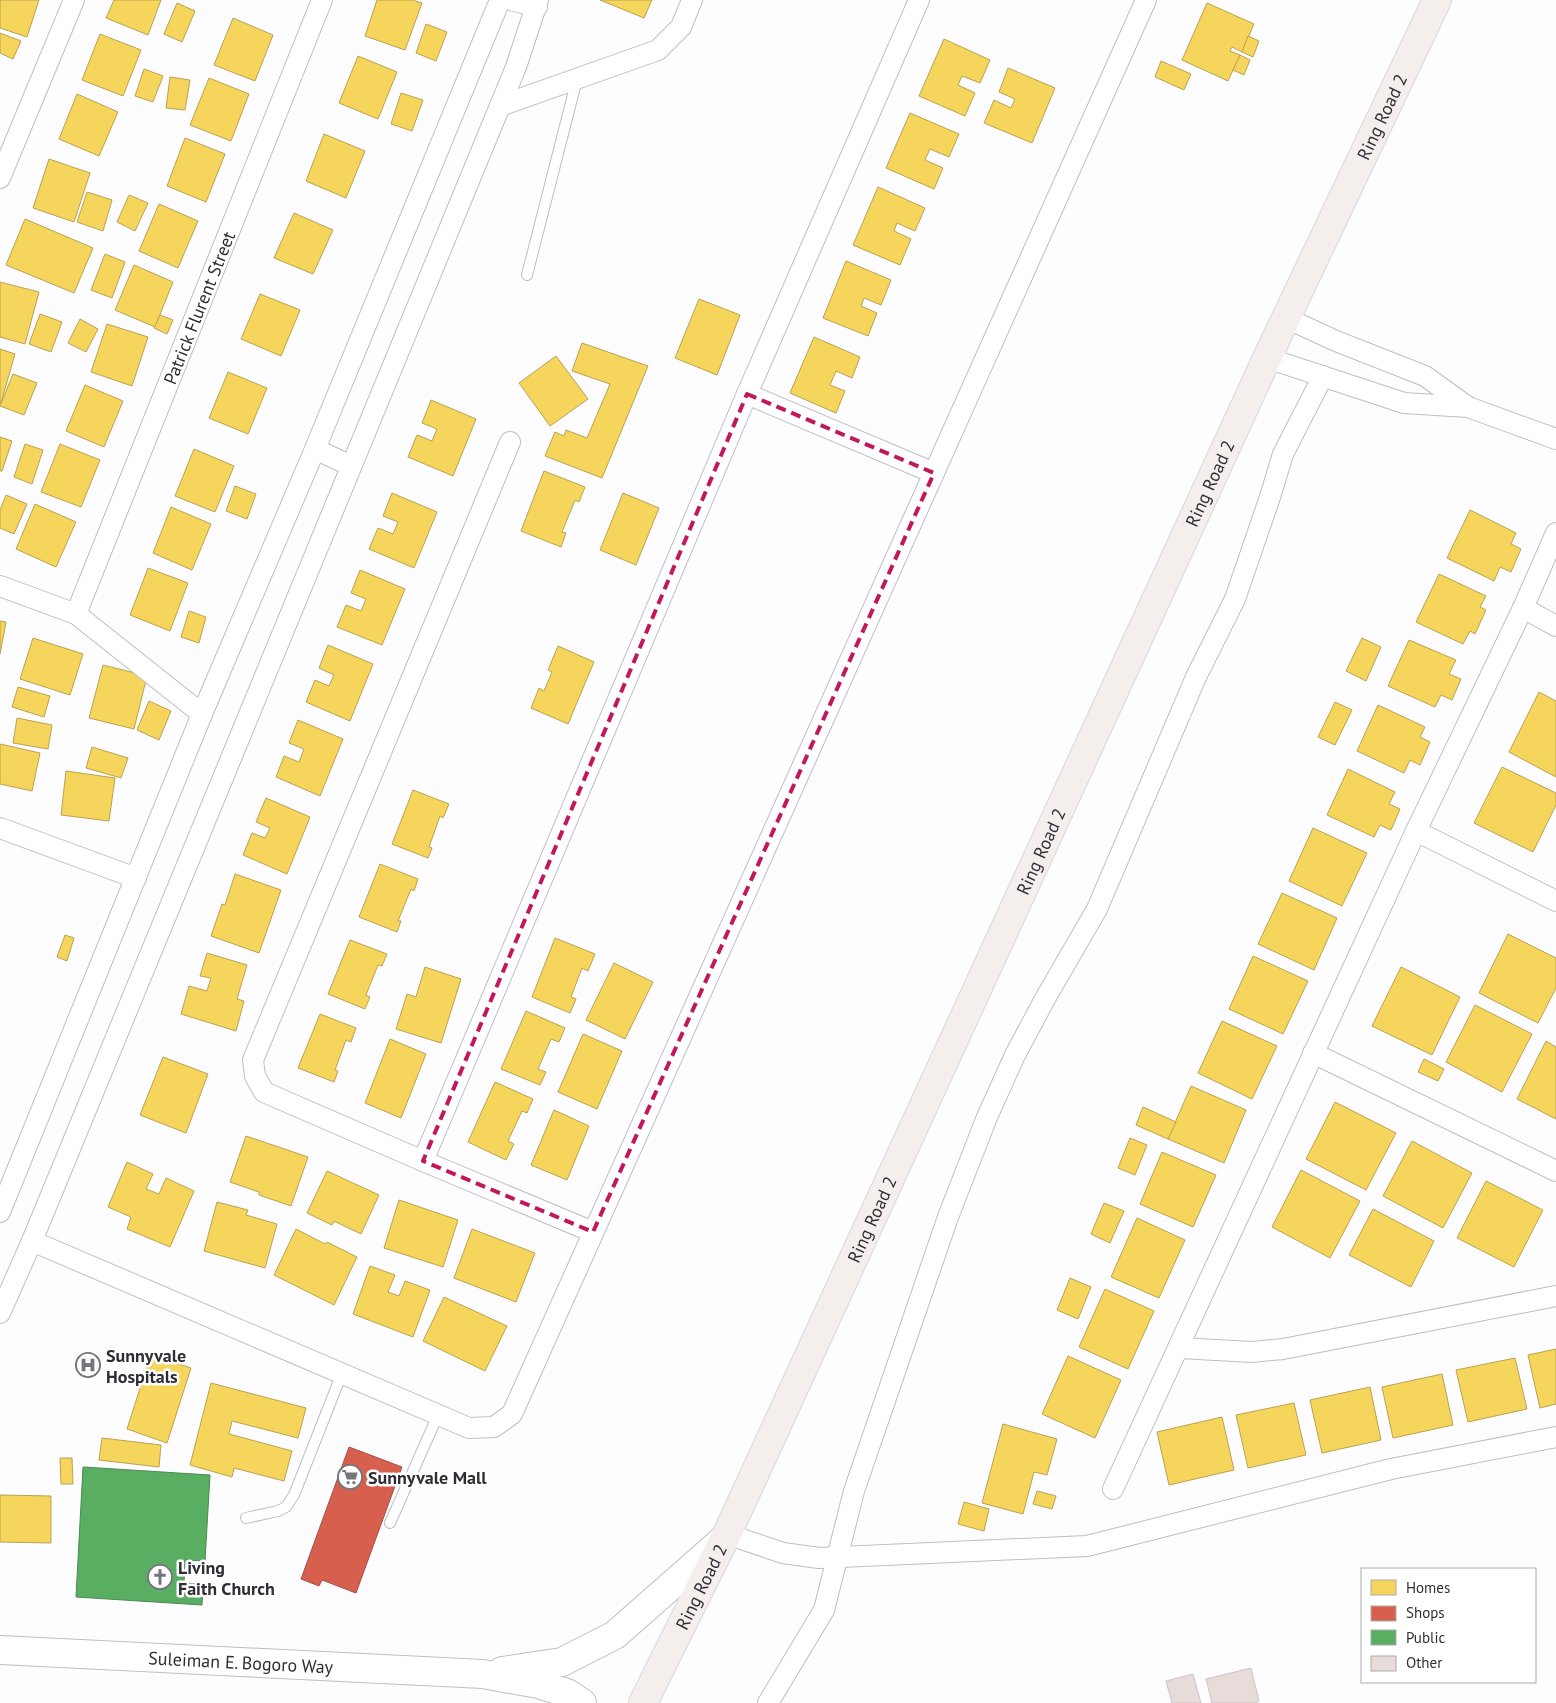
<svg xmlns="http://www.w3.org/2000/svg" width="1556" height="1703" viewBox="0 0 1556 1703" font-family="'PT Sans',sans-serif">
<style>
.homes{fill:#f6d55c;stroke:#baa250}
.shops{fill:#d6604d;stroke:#a45046}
.public{fill:#5aae61;stroke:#4d8754}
.building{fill:#e8dcda;stroke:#cac6c6}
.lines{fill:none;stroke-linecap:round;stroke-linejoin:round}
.service-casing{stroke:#bfbec3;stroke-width:12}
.minor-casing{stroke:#bfbec3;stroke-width:22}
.secondary-casing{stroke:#bfbec3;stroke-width:30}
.primary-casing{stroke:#d9d8da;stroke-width:30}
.service{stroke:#fff;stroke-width:10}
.minor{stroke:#fff;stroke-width:20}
.secondary{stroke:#fff;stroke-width:28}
.primary{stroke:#f4eeec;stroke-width:28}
.marked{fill:none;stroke:#c2185b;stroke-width:4;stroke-dasharray:10 6;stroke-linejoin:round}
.labels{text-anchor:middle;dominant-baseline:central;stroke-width:5;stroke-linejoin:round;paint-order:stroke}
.street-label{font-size:18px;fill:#2e2c34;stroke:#fff}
.poi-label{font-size:18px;font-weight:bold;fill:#2e2c34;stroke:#fff;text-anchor:start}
</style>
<rect width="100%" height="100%" fill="#fdfcfe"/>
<g class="homes">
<polygon points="0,0 39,0 27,37 0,28"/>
<polygon points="114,0 161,0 148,35 106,18"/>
<polygon points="377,0 412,0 422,3 405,50 365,36"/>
<polygon points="600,0 652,0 644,18"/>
<polygon points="177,3 195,11 182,42 164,34"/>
<polygon points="1207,3 1254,24 1242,52 1232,47 1230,51 1240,55 1228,81 1182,60"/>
<polygon points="233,18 273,35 255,81 214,65"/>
<polygon points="426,24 447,32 436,61 416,53"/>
<polygon points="0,33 21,41 13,59 0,53"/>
<polygon points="100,34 141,50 123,96 82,80"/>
<polygon points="1248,36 1259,41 1253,57 1242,52"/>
<polygon points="944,39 990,60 980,83 962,76 958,85 975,93 965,116 919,96"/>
<polygon points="1240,55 1250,60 1244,75 1233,70"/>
<polygon points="358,56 397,72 378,119 339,103"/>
<polygon points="1161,61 1191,74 1184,90 1155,77"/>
<polygon points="1008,68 1055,88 1032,143 984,123 994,100 1011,108 1015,99 999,92"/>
<polygon points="144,69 163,76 153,102 135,96"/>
<polygon points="170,77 190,80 185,110 166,108"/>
<polygon points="209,78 249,94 231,141 190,125"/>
<polygon points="401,93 423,100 412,131 391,124"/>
<polygon points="77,94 118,112 99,156 59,139"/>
<polygon points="910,113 959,134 949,157 930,149 925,160 943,168 934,189 886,168"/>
<polygon points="324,134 365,151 346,198 306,181"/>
<polygon points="185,138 225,154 206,202 167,186"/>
<polygon points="49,159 90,173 74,222 33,208"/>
<polygon points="878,187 925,208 915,231 897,223 894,231 911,239 900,265 853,245"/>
<polygon points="87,192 112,200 103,231 77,222"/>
<polygon points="129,195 148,203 135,231 117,222"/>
<polygon points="159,204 198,221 178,268 139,251"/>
<polygon points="294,213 333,230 313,274 274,258"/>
<polygon points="25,219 93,248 74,293 6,265"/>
<polygon points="105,254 125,262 112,298 91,290"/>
<polygon points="846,261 891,280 881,305 864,298 861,306 877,313 868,336 823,318"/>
<polygon points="134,265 173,282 155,327 115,310"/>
<polygon points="0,282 39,292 25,344 0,337"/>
<polygon points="260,294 300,310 281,356 241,339"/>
<polygon points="699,299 740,315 717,375 675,358"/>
<polygon points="40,314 62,322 51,352 29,344"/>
<polygon points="160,315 173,320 167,334 154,328"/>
<polygon points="80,319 98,329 86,352 68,343"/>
<polygon points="107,324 148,337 132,386 91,372"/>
<polygon points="814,337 860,357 852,378 836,371 830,385 845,391 836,413 790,393"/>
<polygon points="582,343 648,366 602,478 545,456 555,432 564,436 566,430 587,438 610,384 572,371"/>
<polygon points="0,349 15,354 1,403 0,403"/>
<polygon points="556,356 588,399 550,426 519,383"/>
<polygon points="228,372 267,388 248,434 209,418"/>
<polygon points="13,374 37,383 24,415 0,406"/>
<polygon points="85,385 123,401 104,447 66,431"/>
<polygon points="431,400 476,419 453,476 408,457 417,435 432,441 437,429 422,423"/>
<polygon points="0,437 12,441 2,471 0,471"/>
<polygon points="25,444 43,450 32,484 14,477"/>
<polygon points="60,444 100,460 81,507 41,492"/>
<polygon points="194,449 234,466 215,512 175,496"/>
<polygon points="544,471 585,487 579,502 575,500 562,532 566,533 561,547 521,531"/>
<polygon points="235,486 256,494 247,519 226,511"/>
<polygon points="392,493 437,512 414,568 369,549 378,528 393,534 398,522 383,516"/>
<polygon points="623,493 659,508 636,565 600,550"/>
<polygon points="6,495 27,504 14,534 0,528 0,510"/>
<polygon points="35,504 76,522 56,567 16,549"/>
<polygon points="171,507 211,524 192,570 153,553"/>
<polygon points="1470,510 1516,533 1511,544 1521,549 1511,572 1500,567 1494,581 1447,558"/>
<polygon points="148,568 188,583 170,631 130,615"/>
<polygon points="360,570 405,589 382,645 337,627 346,605 361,611 366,599 351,593"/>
<polygon points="1439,574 1486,596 1480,607 1486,610 1475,634 1470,631 1463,644 1416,622"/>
<polygon points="189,611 206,617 199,643 181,637"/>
<polygon points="0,621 6,622 0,654"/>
<polygon points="33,638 83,654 70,695 20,679"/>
<polygon points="1362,638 1381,647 1366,681 1346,671"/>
<polygon points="1409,640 1456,660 1449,674 1461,679 1452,700 1441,695 1435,707 1388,686"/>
<polygon points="328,645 373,664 350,721 306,702 315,680 329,686 334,675 319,668"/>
<polygon points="558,646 594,662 568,724 531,708 539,688 544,691 552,672 548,670"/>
<polygon points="103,665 147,676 134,729 89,718"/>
<polygon points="18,687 50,696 44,717 12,707"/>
<polygon points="1539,692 1556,701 1556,777 1509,752"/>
<polygon points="149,701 171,711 159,740 137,730"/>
<polygon points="1335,702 1352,710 1335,745 1318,737"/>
<polygon points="1378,705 1425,727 1420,737 1430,742 1420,765 1410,760 1404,773 1357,751"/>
<polygon points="17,718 52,725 48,749 13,743"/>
<polygon points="298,720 343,739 320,796 276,777 284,756 299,762 304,749 289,743"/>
<polygon points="0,744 40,753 32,791 0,784"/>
<polygon points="92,747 128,758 121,778 86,768"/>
<polygon points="1502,767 1556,793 1556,805 1533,852 1474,823"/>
<polygon points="1348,769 1395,792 1389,804 1400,809 1391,830 1380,825 1374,837 1327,815"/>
<polygon points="66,771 115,778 109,821 61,815"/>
<polygon points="413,790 449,804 443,818 440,816 429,847 432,848 428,858 392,844"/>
<polygon points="266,798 310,817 287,874 243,855 252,833 265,838 270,828 256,822"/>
<polygon points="1313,828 1367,853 1342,906 1289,881"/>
<polygon points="380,864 418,879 414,891 411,889 398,921 401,921 397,932 359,917"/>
<polygon points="235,874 281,890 259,953 211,936 222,904 225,905"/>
<polygon points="1282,893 1337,918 1314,970 1258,944"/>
<polygon points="1508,934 1556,958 1556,988 1538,1023 1479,993"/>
<polygon points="65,935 74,938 67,961 57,957"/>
<polygon points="555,938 595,954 588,971 582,968 571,997 576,999 570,1013 532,997"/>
<polygon points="350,940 387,954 382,966 378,965 366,995 370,997 365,1009 328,994"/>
<polygon points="207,953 247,965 237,999 244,1001 236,1031 181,1014 189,986 207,991 211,978 200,976"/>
<polygon points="1253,956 1308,981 1283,1034 1229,1009"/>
<polygon points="614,963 653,982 625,1039 586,1020"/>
<polygon points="425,967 461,979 441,1043 396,1029 407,994 416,997"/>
<polygon points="1401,967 1460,997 1432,1055 1372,1026"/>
<polygon points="1475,1005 1532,1034 1502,1092 1446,1062"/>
<polygon points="526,1011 565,1028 559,1042 551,1039 538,1069 546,1072 540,1085 501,1069"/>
<polygon points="320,1014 356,1028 351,1042 346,1040 335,1070 338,1071 334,1082 298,1068"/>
<polygon points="1222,1021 1277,1046 1252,1099 1198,1073"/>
<polygon points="583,1034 622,1051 597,1109 558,1092"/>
<polygon points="390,1039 426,1054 401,1118 365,1103"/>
<polygon points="1546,1041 1556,1047 1556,1119 1517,1099"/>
<polygon points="163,1057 208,1074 186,1133 140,1115"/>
<polygon points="1424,1059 1444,1069 1438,1081 1418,1072"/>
<polygon points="495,1082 533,1099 527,1113 522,1111 508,1141 514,1144 506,1160 468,1142"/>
<polygon points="1191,1086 1246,1110 1224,1163 1168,1139"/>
<polygon points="1335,1102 1396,1133 1366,1190 1306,1159"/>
<polygon points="1143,1107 1176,1122 1168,1139 1136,1125"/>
<polygon points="554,1110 589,1126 567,1180 531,1165"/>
<polygon points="246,1136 308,1157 291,1206 259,1195 259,1192 230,1182"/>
<polygon points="1130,1138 1147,1145 1135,1175 1118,1168"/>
<polygon points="1412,1141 1472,1173 1443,1228 1383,1196"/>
<polygon points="1162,1152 1216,1175 1193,1227 1140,1204"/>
<polygon points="127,1162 153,1174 146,1189 159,1194 166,1178 194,1191 170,1247 127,1229 131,1217 108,1207"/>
<polygon points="1301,1170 1360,1201 1330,1258 1272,1227"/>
<polygon points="327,1171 379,1195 361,1234 334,1221 332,1225 307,1213"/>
<polygon points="1486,1181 1543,1210 1514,1267 1457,1238"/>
<polygon points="399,1200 458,1220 443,1267 384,1248"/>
<polygon points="217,1202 248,1210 246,1215 277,1224 265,1268 204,1251"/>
<polygon points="1104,1203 1124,1211 1110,1243 1091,1234"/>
<polygon points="1373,1209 1434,1241 1411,1287 1349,1255"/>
<polygon points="1137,1218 1185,1240 1159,1298 1111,1277"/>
<polygon points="296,1229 325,1244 327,1242 357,1257 334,1305 274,1275"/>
<polygon points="472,1229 535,1253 516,1302 454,1278"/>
<polygon points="370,1266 395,1275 388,1292 399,1296 405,1281 430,1290 413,1337 353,1314"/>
<polygon points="1070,1278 1091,1287 1078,1319 1057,1310"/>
<polygon points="1105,1289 1154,1311 1128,1369 1079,1347"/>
<polygon points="444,1297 507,1326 485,1371 423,1341"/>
<polygon points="1556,1349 1556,1404 1540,1408 1528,1355"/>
<polygon points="151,1354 191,1368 167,1443 127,1429"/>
<polygon points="1068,1356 1121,1380 1095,1438 1042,1414"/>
<polygon points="1515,1358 1527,1409 1468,1422 1456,1370"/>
<polygon points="1442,1374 1453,1425 1393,1438 1382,1387"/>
<polygon points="211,1383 306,1408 298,1438 232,1421 229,1434 292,1451 284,1481 234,1468 232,1477 190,1465"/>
<polygon points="1370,1387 1381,1440 1322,1453 1310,1400"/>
<polygon points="1294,1403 1306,1455 1248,1468 1236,1415"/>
<polygon points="1222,1417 1234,1470 1169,1485 1157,1432"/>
<polygon points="1003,1424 1057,1439 1047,1475 1034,1472 1023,1514 982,1503"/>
<polygon points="102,1438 161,1445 159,1467 99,1460"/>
<polygon points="60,1458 72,1458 73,1484 61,1484"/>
<polygon points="1037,1491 1056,1496 1052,1509 1033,1504"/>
<polygon points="0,1495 51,1496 51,1543 0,1542"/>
<polygon points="964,1502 989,1509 984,1531 958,1524"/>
</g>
<polygon class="shops" points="349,1447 402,1467 356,1593 322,1580 319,1586 301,1579"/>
<polygon class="public" points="83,1467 210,1475 205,1561 185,1560 184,1583 203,1584 202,1605 76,1597"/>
<g class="building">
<polygon points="1251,1668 1259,1701 1256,1703 1212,1703 1206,1679"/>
<polygon points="1193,1674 1201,1703 1172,1703 1166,1681"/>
</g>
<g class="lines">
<defs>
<g id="service">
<polyline points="527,275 577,79"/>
<polyline points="246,1518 278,1511 286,1507 294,1495 342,1373"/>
<polyline points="390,1523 438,1415"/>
</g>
<g id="minor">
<polyline points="511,0 537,7"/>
<polyline points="500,106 658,50 681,27 692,0"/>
<polyline points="0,178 74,0"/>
<polyline points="1286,318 1336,341 1425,376 1468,407"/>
<polyline points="1267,358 1404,403 1468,407 1556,439"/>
<polyline points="747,394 934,473"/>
<polyline points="510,442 253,1060 255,1076 264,1092 423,1161 593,1232"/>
<polyline points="315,449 351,466"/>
<polyline points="0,586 76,614 202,714"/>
<polyline points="1523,608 1556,533"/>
<path id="s1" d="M76 614 322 0"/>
<polyline points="0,828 136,878"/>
<polyline points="1416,831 1556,901"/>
<polyline points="1313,1053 1556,1171"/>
<polyline points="423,1161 747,394 919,0"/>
<polyline points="0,1212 202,714 315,449 500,0"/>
<polyline points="32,1241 469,1428 494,1427 512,1414 1146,0"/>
<polyline points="0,1313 32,1241 516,67 538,0"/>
<polyline points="1180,1348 1252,1352 1283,1349 1556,1296"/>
<polyline points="1113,1489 1416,831 1523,608 1556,626"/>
<polyline points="727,1534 783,1553 819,1558 1087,1546 1391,1469 1556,1437"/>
<polyline points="768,1703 824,1610 854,1491 948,1217 987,1117 1015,1055 1046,997 1097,909 1196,677 1235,599 1270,497 1283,454 1323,376"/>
</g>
<g id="secondary">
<path id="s2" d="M0 1650 483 1674 538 1684 567 1693 582 1703"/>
<polyline points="502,1671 562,1662 615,1635 724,1539"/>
</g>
<g id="primary">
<path id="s3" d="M643 1703 727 1534 1267 358 1437 0"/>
</g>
</defs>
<use href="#service" class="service-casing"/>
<use href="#minor" class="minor-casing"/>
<use href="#secondary" class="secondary-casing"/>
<use href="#primary" class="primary-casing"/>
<use href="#service" class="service"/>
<use href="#minor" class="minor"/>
<use href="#secondary" class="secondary"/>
<use href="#primary" class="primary"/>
</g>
<path class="marked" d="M747 394 934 473 593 1232 423 1161Z"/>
<defs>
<symbol id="hospital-ring" viewBox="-11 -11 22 22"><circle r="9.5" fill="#fff" stroke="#76757b" stroke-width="1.5"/><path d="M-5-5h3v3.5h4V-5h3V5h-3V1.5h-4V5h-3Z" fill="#76757b"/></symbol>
<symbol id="supermarket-ring" viewBox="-11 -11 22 22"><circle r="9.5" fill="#fff" stroke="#76757b" stroke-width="1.5"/><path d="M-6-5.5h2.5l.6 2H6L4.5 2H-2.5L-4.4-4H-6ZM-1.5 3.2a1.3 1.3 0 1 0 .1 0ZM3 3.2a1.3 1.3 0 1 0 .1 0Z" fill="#76757b"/></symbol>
<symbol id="church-ring" viewBox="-11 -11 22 22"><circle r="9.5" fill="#fff" stroke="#76757b" stroke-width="1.5"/><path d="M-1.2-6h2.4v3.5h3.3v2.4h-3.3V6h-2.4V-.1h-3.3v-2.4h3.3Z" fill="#76757b"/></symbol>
</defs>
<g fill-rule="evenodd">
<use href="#hospital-ring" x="74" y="1351" width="28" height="28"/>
<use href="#supermarket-ring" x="336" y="1463" width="28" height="28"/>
<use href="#church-ring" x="146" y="1563" width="28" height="28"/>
</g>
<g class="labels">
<g class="street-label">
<text stroke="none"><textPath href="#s3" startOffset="1750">Ring Road 2</textPath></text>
<text stroke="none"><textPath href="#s1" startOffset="330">Patrick Flurent Street</textPath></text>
<text stroke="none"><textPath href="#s3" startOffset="1345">Ring Road 2</textPath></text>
<text stroke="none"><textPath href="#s3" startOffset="940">Ring Road 2</textPath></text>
<text stroke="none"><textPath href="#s3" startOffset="535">Ring Road 2</textPath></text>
<text stroke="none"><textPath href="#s3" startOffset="130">Ring Road 2</textPath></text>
<text stroke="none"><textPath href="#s2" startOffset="241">Suleiman E. Bogoro Way</textPath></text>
</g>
<g class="poi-label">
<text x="106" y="1355">Sunnyvale<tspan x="106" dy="21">Hospitals</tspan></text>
<text x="368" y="1477">Sunnyvale Mall</text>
<text x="178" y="1567">Living<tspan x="178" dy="21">Faith Church</tspan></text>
</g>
</g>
<rect x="1361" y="1568" width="175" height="115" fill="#ffffff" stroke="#ababae"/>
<rect x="1371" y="1580" width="25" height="15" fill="#f6d55c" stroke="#ababae"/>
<text x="1406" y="1593" font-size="15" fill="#2e2c34">Homes</text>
<rect x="1371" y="1606" width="25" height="15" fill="#d6604d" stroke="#ababae"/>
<text x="1406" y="1618" font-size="15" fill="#2e2c34">Shops</text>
<rect x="1371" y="1630" width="25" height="15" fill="#5aae61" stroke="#ababae"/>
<text x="1406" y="1643" font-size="15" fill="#2e2c34">Public</text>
<rect x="1371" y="1656" width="25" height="15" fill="#e8dcda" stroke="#ababae"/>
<text x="1406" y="1668" font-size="15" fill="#2e2c34">Other</text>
</svg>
